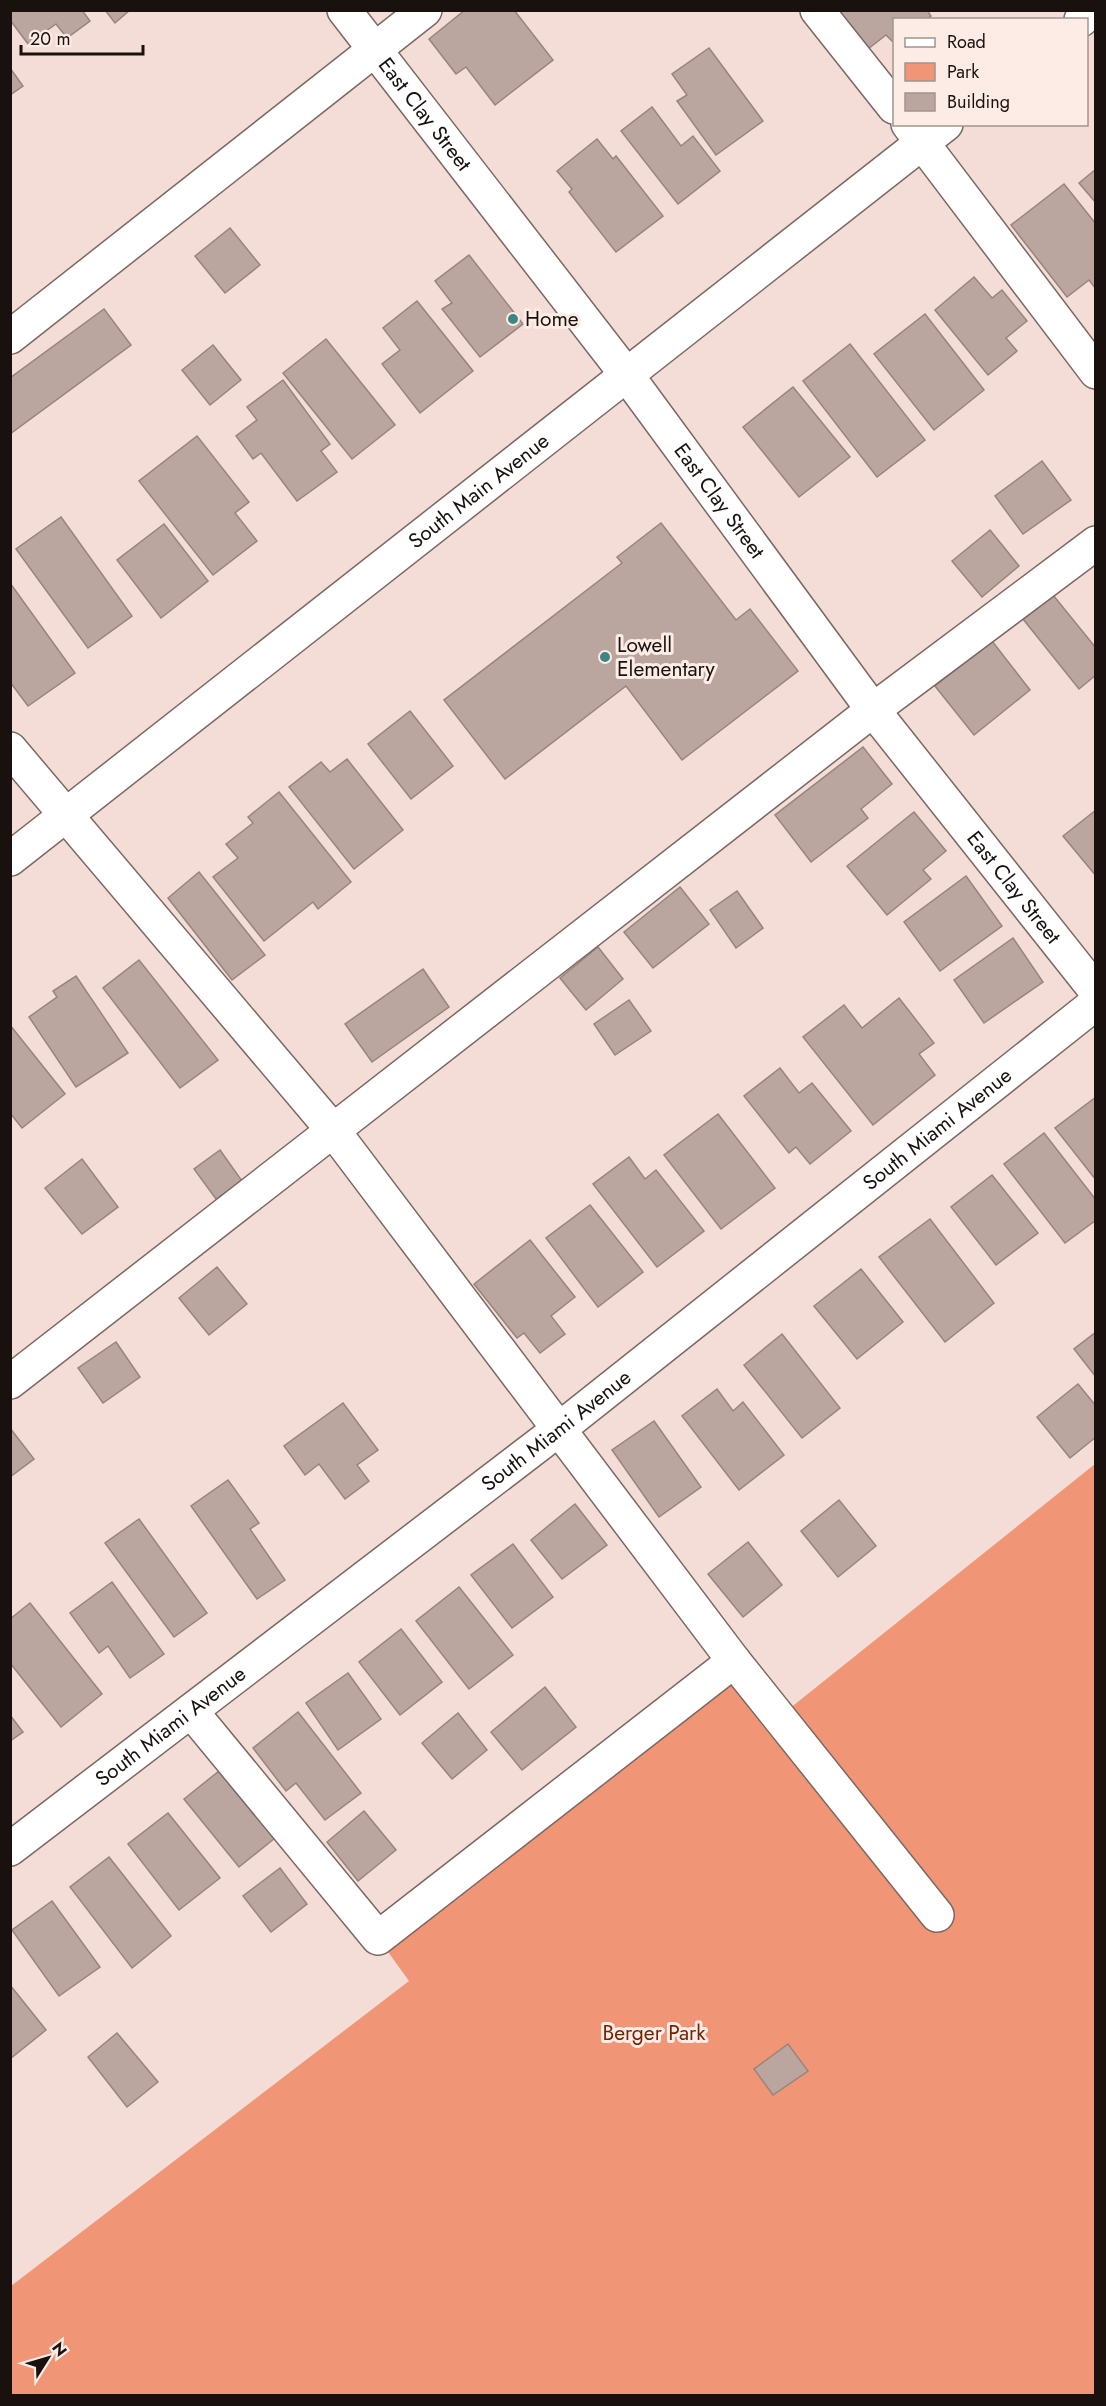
<svg xmlns="http://www.w3.org/2000/svg" width="1106" height="2406" viewBox="0 0 1106 2406" font-family="Jost,sans-serif">
<style>
.green{fill:#f09576}
.building{fill:#bba69f;stroke:#98847e;stroke-width:1.5}
.lines{fill:none;stroke-linecap:round;stroke-linejoin:round}
.minor-casing{stroke:#7b6862;stroke-width:36}
.major-casing{stroke:#7b6862;stroke-width:36}
.minor{stroke:#fff;stroke-width:33}
.major{stroke:#fff;stroke-width:33}
.poi-dot{fill:#3e8681;stroke:#fdebe5;stroke-width:2}
.labels{text-anchor:middle;dominant-baseline:central;stroke-width:6;stroke-linejoin:round;paint-order:stroke}
.street-label{font-size:21px;fill:#18110e;stroke:#fdebe5}
.poi-label{font-size:21px;fill:#18110e;stroke:#fdebe5;text-anchor:start}
.park-label{font-size:21px;fill:#742301;stroke:#fdebe5}
</style>
<rect width="100%" height="100%" fill="#f3ddd6"/>
<polygon class="green" points="1095,1464 1095,2395 11,2396 11,2286 409,1981 378,1938 734,1661 779,1717"/>
<g class="building">
<polygon points="10,10 82,10 90,21 67,38 56,24 28,44 10,20"/>
<polygon points="105,10 130,10 115,23"/>
<polygon points="465,10 514,10 553,60 495,105 466,67 456,74 429,39"/>
<polygon points="837,10 927,10 931,16 926,20 894,20 894,43 886,35 868,49"/>
<polygon points="709,48 763,121 716,155 677,101 687,95 672,74"/>
<polygon points="10,68 23,86 10,95"/>
<polygon points="652,107 681,146 693,136 720,171 678,204 621,131"/>
<polygon points="597,139 613,159 616,156 663,216 616,252 569,192 572,189 557,171"/>
<polygon points="1096,169 1096,203 1079,183"/>
<polygon points="1064,184 1096,224 1096,289 1089,280 1067,297 1011,225"/>
<polygon points="230,228 260,265 225,293 195,256"/>
<polygon points="469,255 523,324 480,357 442,309 452,303 435,281"/>
<polygon points="974,277 992,298 1002,290 1027,321 1006,338 1017,351 988,375 935,310"/>
<polygon points="417,301 473,371 420,413 382,364 400,350 383,328"/>
<polygon points="104,309 131,345 10,434 10,378"/>
<polygon points="925,314 984,390 934,430 874,354"/>
<polygon points="326,339 395,425 352,459 283,373"/>
<polygon points="850,344 925,440 877,477 803,381"/>
<polygon points="213,345 241,380 210,405 182,370"/>
<polygon points="283,380 330,444 321,451 337,472 297,501 261,453 253,459 236,436 257,420 247,407"/>
<polygon points="793,387 850,457 799,497 743,427"/>
<polygon points="197,436 249,502 235,513 257,541 213,575 139,481"/>
<polygon points="1042,461 1071,500 1023,534 995,496"/>
<polygon points="61,517 132,616 88,648 16,549"/>
<polygon points="661,523 736,620 750,609 798,671 682,760 626,686 505,779 444,700 622,563 617,557"/>
<polygon points="164,524 208,581 161,618 117,560"/>
<polygon points="990,530 1019,566 982,597 952,561"/>
<polygon points="10,583 75,673 28,706 10,682"/>
<polygon points="1053,595 1096,648 1096,675 1079,689 1023,619"/>
<polygon points="992,641 1030,690 974,735 935,686"/>
<polygon points="410,711 453,766 411,799 368,744"/>
<polygon points="863,747 892,784 861,809 868,818 811,862 775,815"/>
<polygon points="347,759 403,830 354,869 289,787 321,762 330,772"/>
<polygon points="279,792 351,882 318,909 313,902 264,941 213,877 238,858 226,844 253,823 248,817"/>
<polygon points="1096,810 1096,876 1063,836"/>
<polygon points="914,812 946,851 923,870 931,879 887,915 847,866"/>
<polygon points="199,872 265,955 232,980 168,898"/>
<polygon points="966,876 1002,926 940,971 904,922"/>
<polygon points="680,887 709,924 653,968 624,932"/>
<polygon points="737,891 763,928 736,948 710,910"/>
<polygon points="1013,938 1043,982 984,1023 954,980"/>
<polygon points="598,947 623,979 586,1010 560,978"/>
<polygon points="139,960 218,1060 180,1088 103,988"/>
<polygon points="423,969 449,1007 372,1062 345,1024"/>
<polygon points="76,976 128,1053 76,1087 29,1017 57,997 53,991"/>
<polygon points="899,998 934,1043 919,1054 935,1075 873,1125 803,1037 844,1005 862,1028"/>
<polygon points="629,1000 651,1031 615,1055 594,1024"/>
<polygon points="10,1025 65,1094 22,1128 10,1113"/>
<polygon points="780,1068 799,1093 812,1083 851,1131 810,1164 796,1147 789,1153 744,1096"/>
<polygon points="1096,1097 1096,1180 1055,1128"/>
<polygon points="718,1114 775,1188 721,1229 664,1155"/>
<polygon points="1044,1133 1096,1200 1096,1220 1065,1243 1004,1164"/>
<polygon points="220,1150 242,1181 216,1199 194,1169"/>
<polygon points="629,1157 645,1179 656,1170 704,1231 657,1267 593,1184"/>
<polygon points="82,1159 118,1207 82,1234 45,1188"/>
<polygon points="992,1175 1038,1233 996,1265 951,1207"/>
<polygon points="590,1205 643,1272 598,1307 546,1238"/>
<polygon points="930,1219 994,1303 945,1342 879,1257"/>
<polygon points="530,1240 575,1297 551,1316 565,1334 540,1353 524,1333 517,1338 474,1284"/>
<polygon points="217,1267 247,1304 209,1335 179,1298"/>
<polygon points="861,1269 903,1322 857,1359 814,1306"/>
<polygon points="1096,1332 1096,1377 1074,1349"/>
<polygon points="782,1334 840,1408 802,1438 744,1365"/>
<polygon points="116,1342 140,1377 103,1403 78,1368"/>
<polygon points="1078,1384 1096,1406 1096,1437 1070,1458 1037,1417"/>
<polygon points="717,1389 733,1411 743,1402 784,1455 739,1490 682,1416"/>
<polygon points="343,1403 378,1450 357,1465 369,1481 345,1499 319,1464 305,1475 284,1446"/>
<polygon points="654,1421 701,1487 659,1517 612,1450"/>
<polygon points="10,1428 34,1459 10,1477"/>
<polygon points="228,1480 259,1523 250,1529 285,1580 257,1599 191,1506"/>
<polygon points="839,1500 876,1546 838,1577 801,1531"/>
<polygon points="575,1504 607,1545 562,1579 531,1540"/>
<polygon points="139,1519 207,1613 174,1637 105,1543"/>
<polygon points="748,1542 782,1585 743,1617 708,1574"/>
<polygon points="513,1544 553,1597 512,1628 471,1575"/>
<polygon points="112,1582 164,1654 130,1678 108,1646 99,1653 70,1613"/>
<polygon points="459,1587 513,1655 469,1689 416,1621"/>
<polygon points="30,1603 102,1694 61,1727 10,1663 10,1619"/>
<polygon points="401,1629 442,1682 400,1715 359,1662"/>
<polygon points="348,1673 381,1719 338,1750 306,1703"/>
<polygon points="545,1687 576,1727 522,1770 491,1732"/>
<polygon points="298,1712 361,1793 325,1820 296,1783 286,1791 253,1748"/>
<polygon points="458,1713 487,1750 452,1779 422,1743"/>
<polygon points="10,1715 23,1732 10,1741"/>
<polygon points="224,1767 280,1834 239,1867 184,1799"/>
<polygon points="364,1811 396,1850 358,1881 327,1842"/>
<polygon points="168,1813 220,1878 179,1910 128,1844"/>
<polygon points="109,1857 171,1936 132,1968 70,1887"/>
<polygon points="280,1868 307,1904 271,1932 243,1896"/>
<polygon points="52,1901 100,1967 59,1996 12,1930"/>
<polygon points="10,1985 46,2030 10,2059"/>
<polygon points="117,2033 158,2082 127,2107 88,2057"/>
<polygon points="788,2044 808,2071 773,2095 754,2069"/>
</g>
<g class="lines">
<defs>
<g id="minor">
<path id="s1" d="M344 10 626 374 873 710 1096 991"/>
<polyline points="817,10 894,107"/>
<polyline points="908,124 1096,372"/>
<polyline points="10,337 425,10"/>
<polyline points="10,749 332,1129 734,1661 937,1915"/>
<polyline points="10,1382 873,710 1096,543"/>
<polyline points="191,1711 378,1938 734,1661"/>
<path id="s2" d="M10 1849 558 1430 1096 1003"/>
</g>
<g id="major">
<polyline points="1081,20 1092,10"/>
<path id="s3" d="M10 859 946 124"/>
</g>
</defs>
<use href="#minor" class="minor-casing"/>
<use href="#major" class="major-casing"/>
<use href="#minor" class="minor"/>
<use href="#major" class="major"/>
</g>
<g class="poi-dot">
<circle cx="513" cy="319" r="6"/>
<circle cx="605" cy="657" r="6"/>
</g>
<g class="labels">
<g class="street-label">
<text stroke="none"><textPath href="#s1" startOffset="132">East Clay Street</textPath></text>
<text stroke="none"><textPath href="#s3" startOffset="596">South Main Avenue</textPath></text>
<text stroke="none"><textPath href="#s1" startOffset="618">East Clay Street</textPath></text>
<text stroke="none"><textPath href="#s1" startOffset="1104">East Clay Street</textPath></text>
<text stroke="none"><textPath href="#s2" startOffset="1174">South Miami Avenue</textPath></text>
<text stroke="none"><textPath href="#s2" startOffset="688">South Miami Avenue</textPath></text>
<text stroke="none"><textPath href="#s2" startOffset="202">South Miami Avenue</textPath></text>
</g>
<g class="poi-label">
<text x="525" y="319">Home</text>
<text x="617" y="645">Lowell<tspan x="617" dy="24">Elementary</tspan></text>
</g>
<g class="park-label">
<text x="654" y="2033">Berger Park</text>
</g>
</g>
<rect width="1106" height="2406" fill="none" stroke="#18110e" stroke-width="24"/>
<rect x="893" y="18" width="195" height="108" fill="#fdebe5" stroke="#a1948f" stroke-width="1.5"/>
<rect x="905" y="38" width="30" height="9" fill="#ffffff" stroke="#a1948f" stroke-width="1.5"/>
<text x="947" y="48" font-size="18" fill="#18110e">Road</text>
<rect x="905" y="63" width="30" height="18" fill="#f09576" stroke="#a1948f" stroke-width="1.5"/>
<text x="947" y="78" font-size="18" fill="#18110e">Park</text>
<rect x="905" y="93" width="30" height="18" fill="#bba69f" stroke="#a1948f" stroke-width="1.5"/>
<text x="947" y="108" font-size="18" fill="#18110e">Building</text>
<g transform="translate(48 2358) rotate(53)" stroke="#fdebe5" stroke-width="4.5" paint-order="stroke">
<path d="M0-4.5L10 22L0 15L-10 22Z" fill="#18110e"/>
<text y="-9" font-size="16" font-weight="bold" text-anchor="middle" fill="#18110e">N</text>
</g>
<path d="M21 45v9h122v-9" fill="none" stroke="#18110e" stroke-width="3"/>
<text x="30" y="45" font-size="18" fill="#18110e" stroke="#fdebe5" stroke-width="4.5" paint-order="stroke">20 m</text>
</svg>
